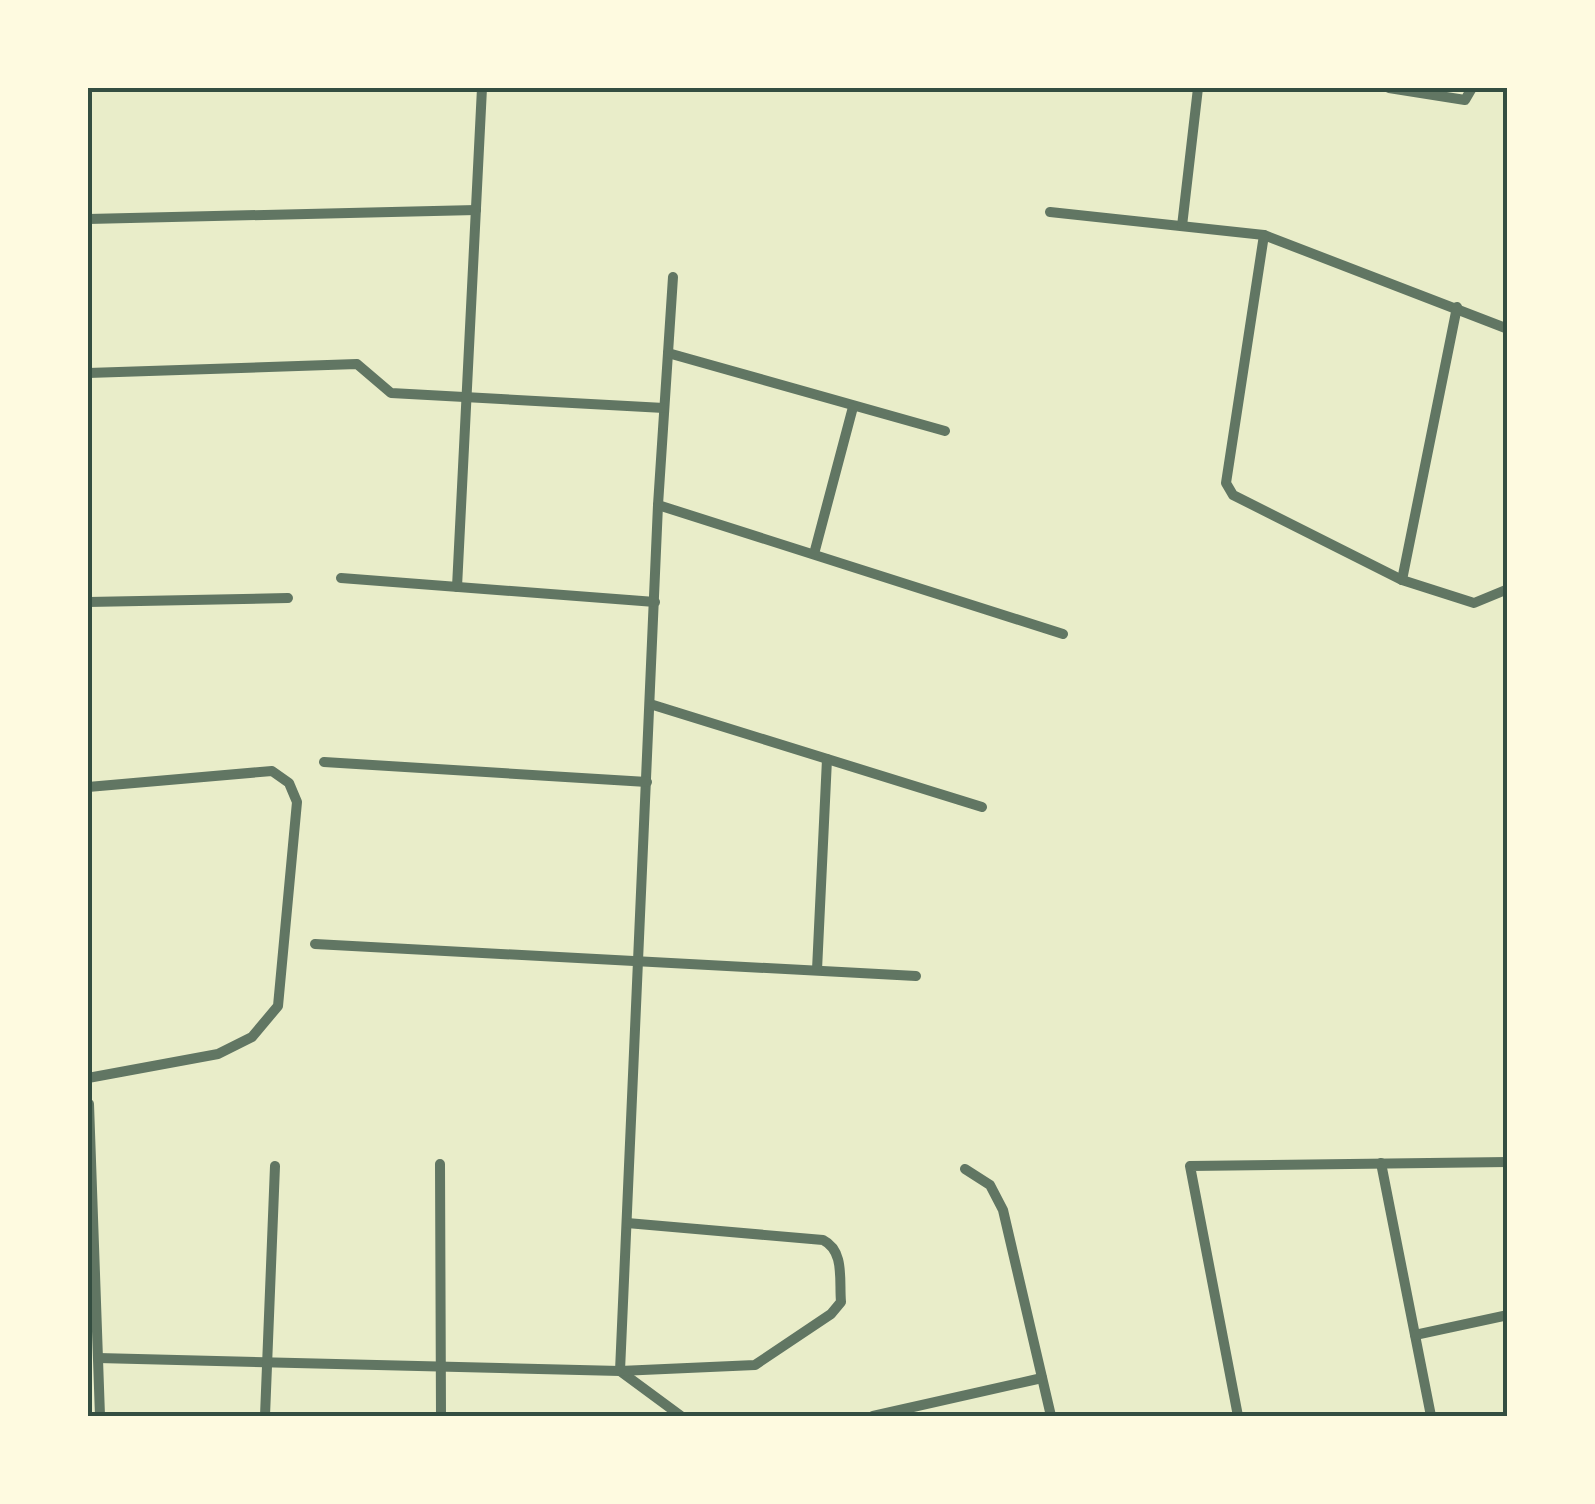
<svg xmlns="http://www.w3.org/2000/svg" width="1595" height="1504" viewBox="0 0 1595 1504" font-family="Manrope,sans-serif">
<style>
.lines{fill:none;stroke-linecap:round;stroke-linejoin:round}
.minor{stroke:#617663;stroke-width:10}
.neatline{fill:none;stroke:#344e41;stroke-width:4}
</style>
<rect width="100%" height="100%" fill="#e9edc9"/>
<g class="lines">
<g class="minor">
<polyline points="1389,88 1465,100 1472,88"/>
<polyline points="1050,212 1264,235 1508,329"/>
<polyline points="88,219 476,210"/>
<polyline points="1182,226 1198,88"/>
<polyline points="1264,235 1226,483 1233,495 1402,580 1474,603 1508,589"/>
<polyline points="673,277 658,505 620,1371 681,1416"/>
<polyline points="668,353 945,431"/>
<polyline points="88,373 357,364 391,393 664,408"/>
<polyline points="658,505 1063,634"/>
<polyline points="814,554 853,407"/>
<polyline points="341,578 655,602"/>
<polyline points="1402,580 1457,307"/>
<polyline points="457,587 482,88"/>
<polyline points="88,602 288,598"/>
<polyline points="650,704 982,807"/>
<polyline points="324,762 647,782"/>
<polyline points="88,787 272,771 289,783 297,802 278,1006 252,1037 218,1054 88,1078"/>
<polyline points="315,944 916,976"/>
<polyline points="817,970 827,759"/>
<polyline points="89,1104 100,1416"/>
<polyline points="1381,1163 1431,1416"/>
<polyline points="440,1164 441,1416"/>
<polyline points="965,1169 990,1185 1003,1210 1051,1416"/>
<polyline points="1415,1335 1508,1315"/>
<path d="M98 1358 620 1371 755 1365 831 1314 841 1302C839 1280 845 1251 823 1240L627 1223"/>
<polyline points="265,1416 275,1166"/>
<polyline points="873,1416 1042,1378"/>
<polyline points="1238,1416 1190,1166 1508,1162"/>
</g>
</g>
<rect width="1595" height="1504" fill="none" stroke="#fefae0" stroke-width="180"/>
<rect x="90" y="90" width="1415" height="1324" class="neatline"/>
</svg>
